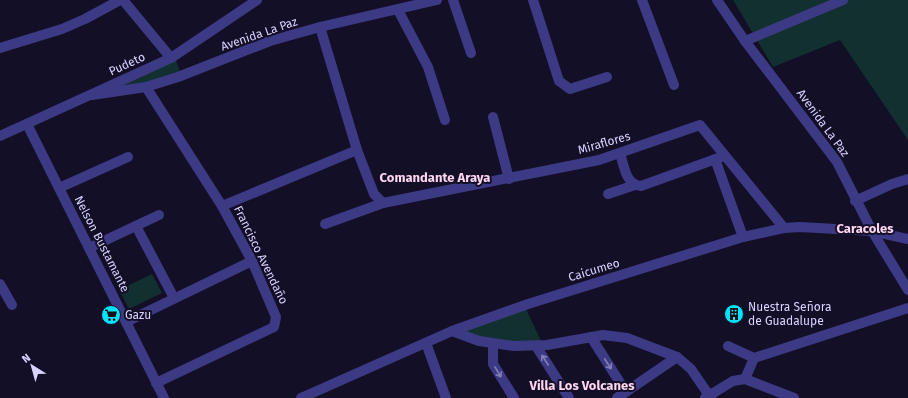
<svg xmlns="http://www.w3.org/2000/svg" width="908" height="398" viewBox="0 0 908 398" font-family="'Fira Sans',sans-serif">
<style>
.green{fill:#12302f}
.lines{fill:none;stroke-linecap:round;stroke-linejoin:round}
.minor{stroke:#3d3a85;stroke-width:10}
.oneway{stroke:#837fbc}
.labels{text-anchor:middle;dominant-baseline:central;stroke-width:4;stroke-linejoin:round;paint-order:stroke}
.street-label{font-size:12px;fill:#d9d4ff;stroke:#130f26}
.poi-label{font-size:12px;fill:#d9d4ff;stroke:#130f26;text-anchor:start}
.neighbourhood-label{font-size:13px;font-weight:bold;fill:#ffd6f0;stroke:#130f26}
</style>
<rect width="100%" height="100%" fill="#130f26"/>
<g class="green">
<polygon points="733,0 908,0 908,140 840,40 773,67"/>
<polygon points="175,58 181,74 145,85 106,91"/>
<polygon points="152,274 162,293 129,309 119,290"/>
<polygon points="526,309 541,341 493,341 462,331"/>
</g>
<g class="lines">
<g class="minor">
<polyline points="123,0 171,58"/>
<polyline points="453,0 471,53"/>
<polyline points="533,0 559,81 570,89 607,77"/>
<polyline points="642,0 674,85"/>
<polyline points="717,0 745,41 837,162 872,231 908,290"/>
<polyline points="398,10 428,67 445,120"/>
<polyline points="320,27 357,150 374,194 383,203 599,160 700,125 784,228"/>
<polyline points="745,41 843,0"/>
<polyline points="0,48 62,29 85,19 120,0"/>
<polyline points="146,87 222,206 252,261 276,317 274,327 156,383"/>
<polyline points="92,95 146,87 178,77 270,41 320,27 437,0"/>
<polyline points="493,117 509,179"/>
<polyline points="27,124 164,398"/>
<polyline points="0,136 171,58 257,0"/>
<path d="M620 153C624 166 626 185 641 186L724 156"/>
<polyline points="715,159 743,237"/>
<polyline points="59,188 128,157"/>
<polyline points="608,194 635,185"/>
<polyline points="855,201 892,184 908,179"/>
<polyline points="222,206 357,150"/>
<polyline points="325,224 383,203"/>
<polyline points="136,226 174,298"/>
<polyline points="89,248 159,215"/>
<polyline points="0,284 12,305"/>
<polyline points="126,322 252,261"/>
<polyline points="452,331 479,341 514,346 547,345 603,335 627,338 677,357 691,369 711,398"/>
<polyline points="591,337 626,392"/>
<polyline points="426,343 446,398"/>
<polyline points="493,344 493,364 514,398"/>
<polyline points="536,346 569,398"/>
<polyline points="728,346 754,358 908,308"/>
<polyline points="745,379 754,358"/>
<polyline points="301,398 452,331 528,304 743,237 784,228 800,227 872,231 908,239"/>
<polyline points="617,398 677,357"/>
<polyline points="705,398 733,381 745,379 794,398"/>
</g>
</g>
<defs><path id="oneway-shaft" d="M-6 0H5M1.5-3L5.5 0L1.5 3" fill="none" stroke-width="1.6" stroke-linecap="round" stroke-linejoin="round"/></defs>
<g class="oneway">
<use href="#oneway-shaft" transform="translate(545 360) rotate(-123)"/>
<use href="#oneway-shaft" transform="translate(608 364) rotate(57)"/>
<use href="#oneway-shaft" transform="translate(498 372) rotate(59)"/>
</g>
<defs>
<symbol id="building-disc" viewBox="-11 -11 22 22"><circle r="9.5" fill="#00e5ff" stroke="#130f26"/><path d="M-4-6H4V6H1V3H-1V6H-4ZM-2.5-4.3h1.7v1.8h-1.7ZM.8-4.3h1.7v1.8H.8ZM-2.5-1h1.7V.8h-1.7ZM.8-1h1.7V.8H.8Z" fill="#111"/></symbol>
<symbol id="supermarket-disc" viewBox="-11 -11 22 22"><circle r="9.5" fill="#00e5ff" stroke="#130f26"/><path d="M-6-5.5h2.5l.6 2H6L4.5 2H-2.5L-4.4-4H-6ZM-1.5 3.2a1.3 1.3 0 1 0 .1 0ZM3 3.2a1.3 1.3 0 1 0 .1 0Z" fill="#111"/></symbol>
</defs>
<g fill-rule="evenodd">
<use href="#building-disc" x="723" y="303" width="22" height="22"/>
<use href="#supermarket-disc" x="100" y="304" width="22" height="22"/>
</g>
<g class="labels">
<g class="street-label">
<text transform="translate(259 34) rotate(-19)">Avenida La Paz</text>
<text transform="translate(127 64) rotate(-25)">Pudeto</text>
<text transform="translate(823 123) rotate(54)">Avenida La Paz</text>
<text transform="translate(604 143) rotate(-16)">Miraflores</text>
<text transform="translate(102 244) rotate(63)">Nelson Bustamante</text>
<text transform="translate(261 255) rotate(64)">Francisco Avendaño</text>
<text transform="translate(594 270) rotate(-17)">Caicumeo</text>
</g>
<g class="poi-label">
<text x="748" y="307">Nuestra Señora<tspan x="748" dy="14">de Guadalupe</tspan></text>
<text x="125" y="315">Gazu</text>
</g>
<g class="neighbourhood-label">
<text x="435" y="177">Comandante Araya</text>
<text x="865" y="228">Caracoles</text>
<text x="582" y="385">Villa Los Volcanes</text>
</g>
</g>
<g transform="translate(32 366) rotate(323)" stroke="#130f26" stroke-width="3" paint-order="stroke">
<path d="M0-3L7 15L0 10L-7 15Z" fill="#d9d4ff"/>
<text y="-6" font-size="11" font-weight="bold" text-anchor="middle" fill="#d9d4ff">N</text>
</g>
</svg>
